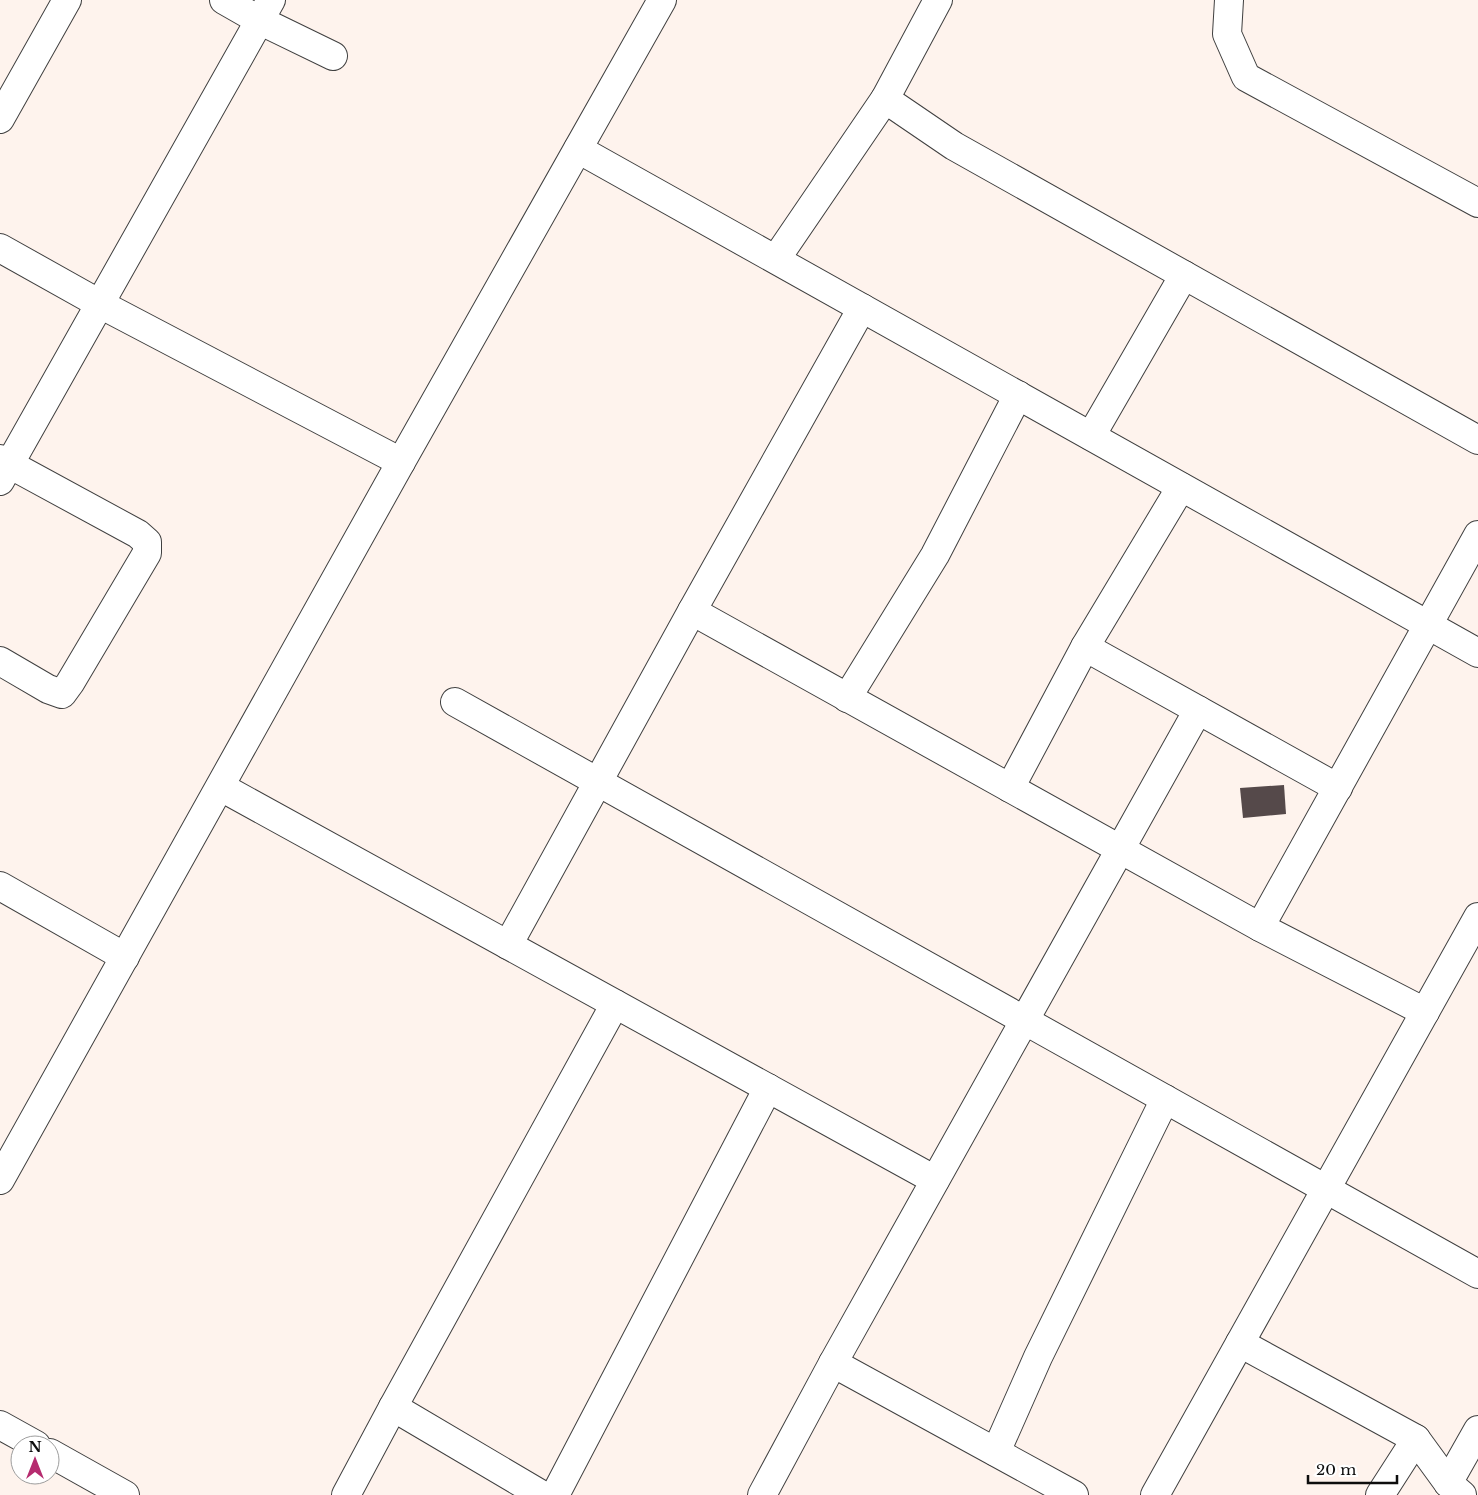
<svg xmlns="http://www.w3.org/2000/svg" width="1478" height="1495" viewBox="0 0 1478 1495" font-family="'Libre Baskerville',serif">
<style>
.building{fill:#55494a}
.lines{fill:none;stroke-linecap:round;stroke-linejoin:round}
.minor-casing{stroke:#404040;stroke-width:30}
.minor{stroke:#fff;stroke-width:28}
</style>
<rect width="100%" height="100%" fill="#fef3ed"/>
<polygon class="building" points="1284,785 1286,814 1243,818 1240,788"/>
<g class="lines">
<defs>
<g id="minor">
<polyline points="224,0 259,20 333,56"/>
<polyline points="1229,0 1227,34 1246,77 1478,203"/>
<polyline points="885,99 954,146 1478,440"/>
<polyline points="0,119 67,0"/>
<polyline points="578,149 1478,653"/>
<polyline points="0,248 100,304 401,462"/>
<polyline points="776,259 885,99 938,0"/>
<polyline points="1091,436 1184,275"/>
<polyline points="0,459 138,534 147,542 147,553 70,683 62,694 48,689 0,661"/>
<polyline points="0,481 271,0"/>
<polyline points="692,611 1260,927 1425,1012"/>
<polyline points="1085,647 1338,788"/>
<polyline points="847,698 935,555 1018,395"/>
<polyline points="455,702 1478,1274"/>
<polyline points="221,787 935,1180"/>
<polyline points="1010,788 1085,647 1181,487"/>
<polyline points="0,886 125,957"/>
<polyline points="1260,927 1478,535"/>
<polyline points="508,945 692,611 862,308"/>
<polyline points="0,1180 401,462 662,0"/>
<polyline points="1240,1343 1416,1439 1448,1483 1462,1495"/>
<polyline points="833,1363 1074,1495"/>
<polyline points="393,1407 542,1495"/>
<polyline points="0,1425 36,1445"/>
<polyline points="996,1452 1038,1357 1165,1099"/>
<polyline points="50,1453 125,1495"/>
<polyline points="1448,1483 1478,1430"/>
<polyline points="346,1495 393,1407 615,1004"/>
<polyline points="555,1495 768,1088"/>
<polyline points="762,1495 833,1363 1198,710"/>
<polyline points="1155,1495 1478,917"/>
<polyline points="1380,1495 1416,1439"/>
</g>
</defs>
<use href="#minor" class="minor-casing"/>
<use href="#minor" class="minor"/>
</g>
<g transform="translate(35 1460)"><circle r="24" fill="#ffffff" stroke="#9e9e9e"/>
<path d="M0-4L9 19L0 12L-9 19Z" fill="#b62b6f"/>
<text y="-8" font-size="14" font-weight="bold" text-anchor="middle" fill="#0d0d0d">N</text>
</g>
<path d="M1308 1475v8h89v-8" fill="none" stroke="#0d0d0d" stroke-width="2.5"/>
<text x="1316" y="1475" font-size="15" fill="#0d0d0d" stroke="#ffffff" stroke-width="4" paint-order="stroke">20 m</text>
</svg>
